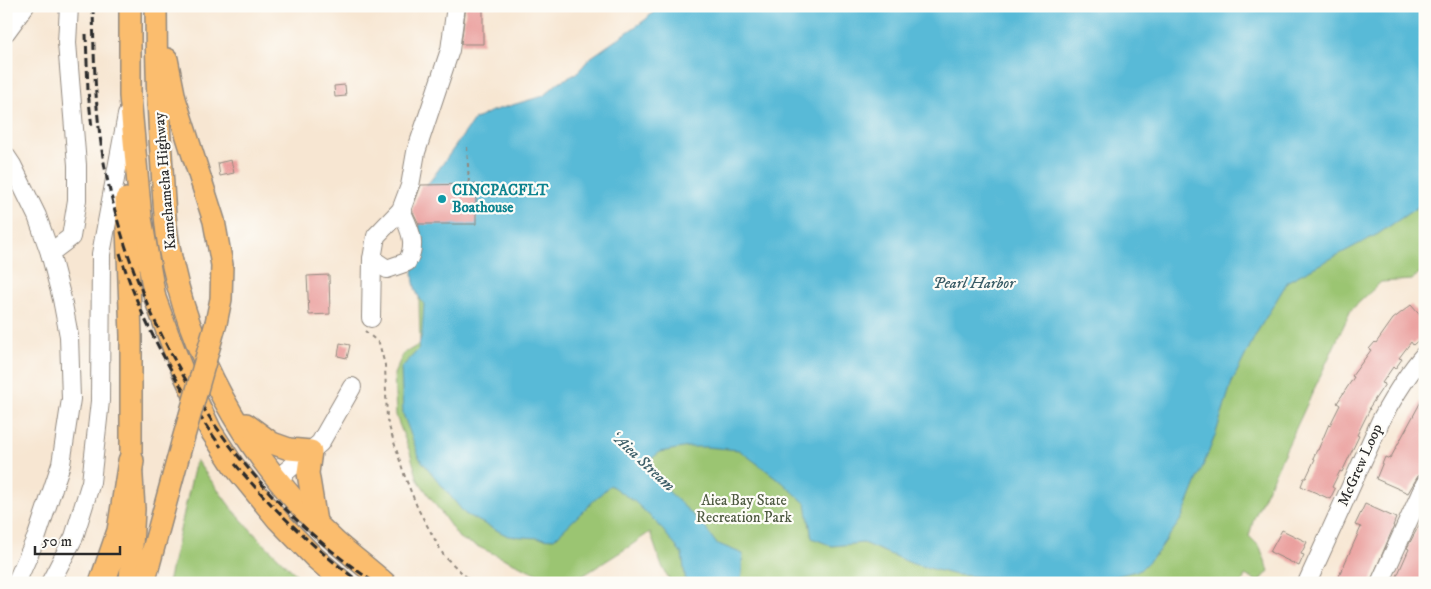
<svg xmlns="http://www.w3.org/2000/svg" width="1431" height="589" viewBox="0 0 1431 589" font-family="'IM FELL DW Pica',serif">
<style>
.green{fill:#9bc572;stroke:#63784e}
.water{fill:#59bad7;stroke:#427281}
.building{fill:#ea9d9b}
.lines{fill:none;stroke-linecap:round;stroke-linejoin:round}
.minor-casing{stroke:#91887e;stroke-width:20}
.major-casing{stroke:#91887e;stroke-width:24}
.highway-casing{stroke:#91887e;stroke-width:28}
.path{stroke:#91887e;stroke-width:2;stroke-dasharray:4 4;stroke-linecap:butt}
.minor{stroke:#fff;stroke-width:18}
.major{stroke:#fbbd6e;stroke-width:21}
.highway{stroke:#fbbd6e;stroke-width:25}
.rail{stroke:#2b2b2b;stroke-width:3;stroke-dasharray:8 4;stroke-linecap:butt}
.major-bridge-casing{stroke:#91887e;stroke-width:24;stroke-linecap:butt}
.major-bridge{stroke:#fbbd6e;stroke-width:21}
.culture-dot{fill:#0f9aa8;stroke:#fdfcf7;stroke-width:2}
.labels{text-anchor:middle;dominant-baseline:central;stroke-width:4.5;stroke-linejoin:round;paint-order:stroke}
.street-label{font-size:15px;fill:#2b2b2b;stroke:#fdfcf7}
.culture-label{font-size:15px;font-weight:bold;fill:#0d838f;stroke:#fdfcf7;text-anchor:start}
.park-label{font-size:15px;fill:#4d5940;stroke:#fdfcf7}
.water-label{font-size:16px;font-style:italic;fill:#3b5d67;stroke:#fdfcf7}
</style>
<rect width="100%" height="100%" fill="#fdfcf7"/>
<filter id="ink" filterUnits="userSpaceOnUse"><feTurbulence type="fractalNoise" baseFrequency=".02" numOctaves="2"/><feDisplacementMap in="SourceGraphic" scale="10" xChannelSelector="R" yChannelSelector="G"/><feConvolveMatrix kernelMatrix="1 2 1 2 8 2 1 2 1" color-interpolation-filters="sRGB"/></filter>
<filter id="wash" filterUnits="userSpaceOnUse"><feTurbulence type="fractalNoise" baseFrequency=".0096" numOctaves="4" result="noise"/><feDisplacementMap in="SourceGraphic" scale="20" xChannelSelector="R" yChannelSelector="G"/><feGaussianBlur stdDeviation="1.12" result="paint"/><feColorMatrix in="noise" values="0 0 0 0 0 0 0 0 0 0 0 0 0 0 0 0 0 1.4 0 .05"/><feComposite in="paint" operator="in"/></filter>
<g filter="url(#wash)">
<rect width="100%" height="100%" fill="#f7e6d2"/>
<g class="green">
<polygon points="1425,186 1425,268 1412,280 1381,282 1351,310 1254,518 1249,536 1260,547 1269,571 1259,582 1245,575 1242,583 1090,583 1115,577 1272,287"/>
<polygon points="425,291 596,473 657,510 700,583 671,583 661,564 650,532 630,546 573,582 538,574 459,538 418,480 410,452 396,416 394,374 403,354 420,344 419,298"/>
<polygon points="732,442 891,539 998,578 1018,583 732,583 652,475 632,451"/>
<polygon points="196,460 232,509 260,540 305,583 168,583"/>
</g>
<path class="water" d="M660 6H1425V202L1378 234 1288 281 1256 334 1232 382 1215 436 1182 518 1157 553 1140 570 1090 583H1018L998 578 956 575 913 564 863 543 832 546 812 538 806 504 782 482 739 450 706 447H688L660 452 646 463 652 475 704 526 716 543 743 554 741 583H686L682 554 658 524 635 502 610 485 554 539 508 536 465 514 420 459 403 414 401 368 418 350 422 333 424 304C406 285 415 252 419 228 420 215 421 202 422 189L431 180 474 120 492 111 543 96 559 82 576 74 590 58 645 20Z"/>
<g id="blocks">
<g class="building">
<polygon points="466,6 483,6 483,44 461,44"/>
<polygon points="345,85 346,96 335,97 334,86"/>
<polygon points="231,160 234,173 220,176 218,163"/>
<polygon points="476,184 476,224 419,224 412,210 421,185"/>
<polygon points="329,275 330,314 309,315 307,276"/>
<polygon points="1411,305 1425,321 1425,330 1420,335 1422,337 1413,345 1411,342 1399,358 1402,359 1395,369 1393,367 1382,383 1385,384 1369,408 1370,409 1357,435 1359,436 1342,472 1340,471 1332,487 1335,489 1330,499 1301,486 1304,478 1306,478 1315,459 1313,458 1317,450 1318,450 1329,424 1330,425 1340,405 1337,403 1354,377 1352,376 1371,350 1369,349 1375,342 1376,343 1393,319"/>
<polygon points="340,343 350,345 347,358 338,356"/>
<polygon points="1425,394 1425,473 1418,476 1408,493 1376,479 1385,457 1390,459"/>
<polygon points="1365,504 1396,518 1393,526 1394,526 1370,583 1336,583 1361,527 1355,525"/>
<polygon points="1425,514 1425,583 1394,583 1409,549 1407,548"/>
<polygon points="1282,530 1307,542 1301,554 1304,555 1299,566 1270,552"/>
</g>
</g>
</g>
<g filter="url(#ink)">
<use href="#blocks" fill-opacity="0" stroke="#91887e" stroke-width="1"/>
<g class="lines">
<defs>
<g id="minor">
<polyline points="6,32 25,6"/>
<polyline points="6,156 12,165 37,216 50,253 62,299 69,336 71,399 61,464 37,536 16,583"/>
<polyline points="50,253 71,237 77,200 77,165 67,43 69,6"/>
<path d="M372 259 387 269 407 262C418 243 409 228 401 210"/>
<polyline points="371,318 372,259 376,236 401,210 410,186 416,152 450,50 456,6"/>
<polyline points="277,479 320,443 352,387"/>
<polyline points="50,583 74,537 91,482 100,401 101,254 127,115"/>
<path d="M1307 583 1381 420C1394 396 1407 374 1425 354"/>
<polyline points="1380,583 1425,484"/>
</g>
<g id="major">
<polyline points="130,6 130,96 141,218 155,298 168,334 183,372 211,431 233,465 278,520 315,558 344,583"/>
<path d="M156 6C156 60 158 115 162 169 164 201 165 234 173 266 196 371 257 470 336 542 352 556 369 569 385 583"/>
<polyline points="167,59 175,99 214,221 222,265 221,299 216,323"/>
<polyline points="126,199 131,336 131,461 134,509 130,583"/>
<polyline points="246,424 272,443 289,449 311,451 308,473 316,522"/>
<polyline points="144,583 182,443"/>
</g>
<polyline id="highway" points="102,583 120,531 131,461"/>
</defs>
<use href="#minor" class="minor-casing"/>
<use href="#major" class="major-casing"/>
<use href="#highway" class="highway-casing"/>
<g class="path">
<polyline points="467,147 469,184"/>
<polyline points="365,331 379,343 385,365 387,420 405,477 418,509 444,556 473,583"/>
</g>
<use href="#minor" class="minor"/>
<use href="#major" class="major"/>
<use href="#highway" class="highway"/>
<g class="rail">
<path d="M93 6C94 61 95 115 105 168 138 334 234 488 375 583"/>
<polyline points="86,34 88,91 92,128"/>
<path d="M120 253C141 323 178 387 221 447"/>
<path d="M235 464C273 509 314 549 361 583"/>
</g>
<defs>
<polyline id="major-bridge" points="182,443 216,323"/>
</defs>
<use href="#major-bridge" class="major-bridge-casing"/>
<use href="#major-bridge" class="major-bridge"/>
</g>
</g>
<circle class="culture-dot" cx="442" cy="199" r="5"/>
<g class="labels">
<g class="street-label">
<text transform="translate(165 181) rotate(-95)">Kamehameha Highway</text>
<text transform="translate(1360 465) rotate(-66)">McGrew Loop</text>
</g>
<g class="culture-label">
<text x="452" y="190">CINCPACFLT<tspan x="452" dy="17">Boathouse</tspan></text>
</g>
<g class="park-label">
<text x="744" y="500">Aiea Bay State<tspan x="744" dy="17">Recreation Park</tspan></text>
</g>
<g class="water-label">
<text x="974" y="283">Pearl Harbor</text>
<text transform="translate(643 461) rotate(43)">ʻAiea Stream</text>
</g>
</g>
<rect width="1431" height="589" fill="none" stroke="#fdfcf7" stroke-width="25"/>
<path d="M35 546v8h85v-8" fill="none" stroke="#2b2b2b" stroke-width="2.5"/>
<text x="42" y="546" font-size="15" fill="#2b2b2b" stroke="#fdfcf7" stroke-width="4" paint-order="stroke">50 m</text>
</svg>
